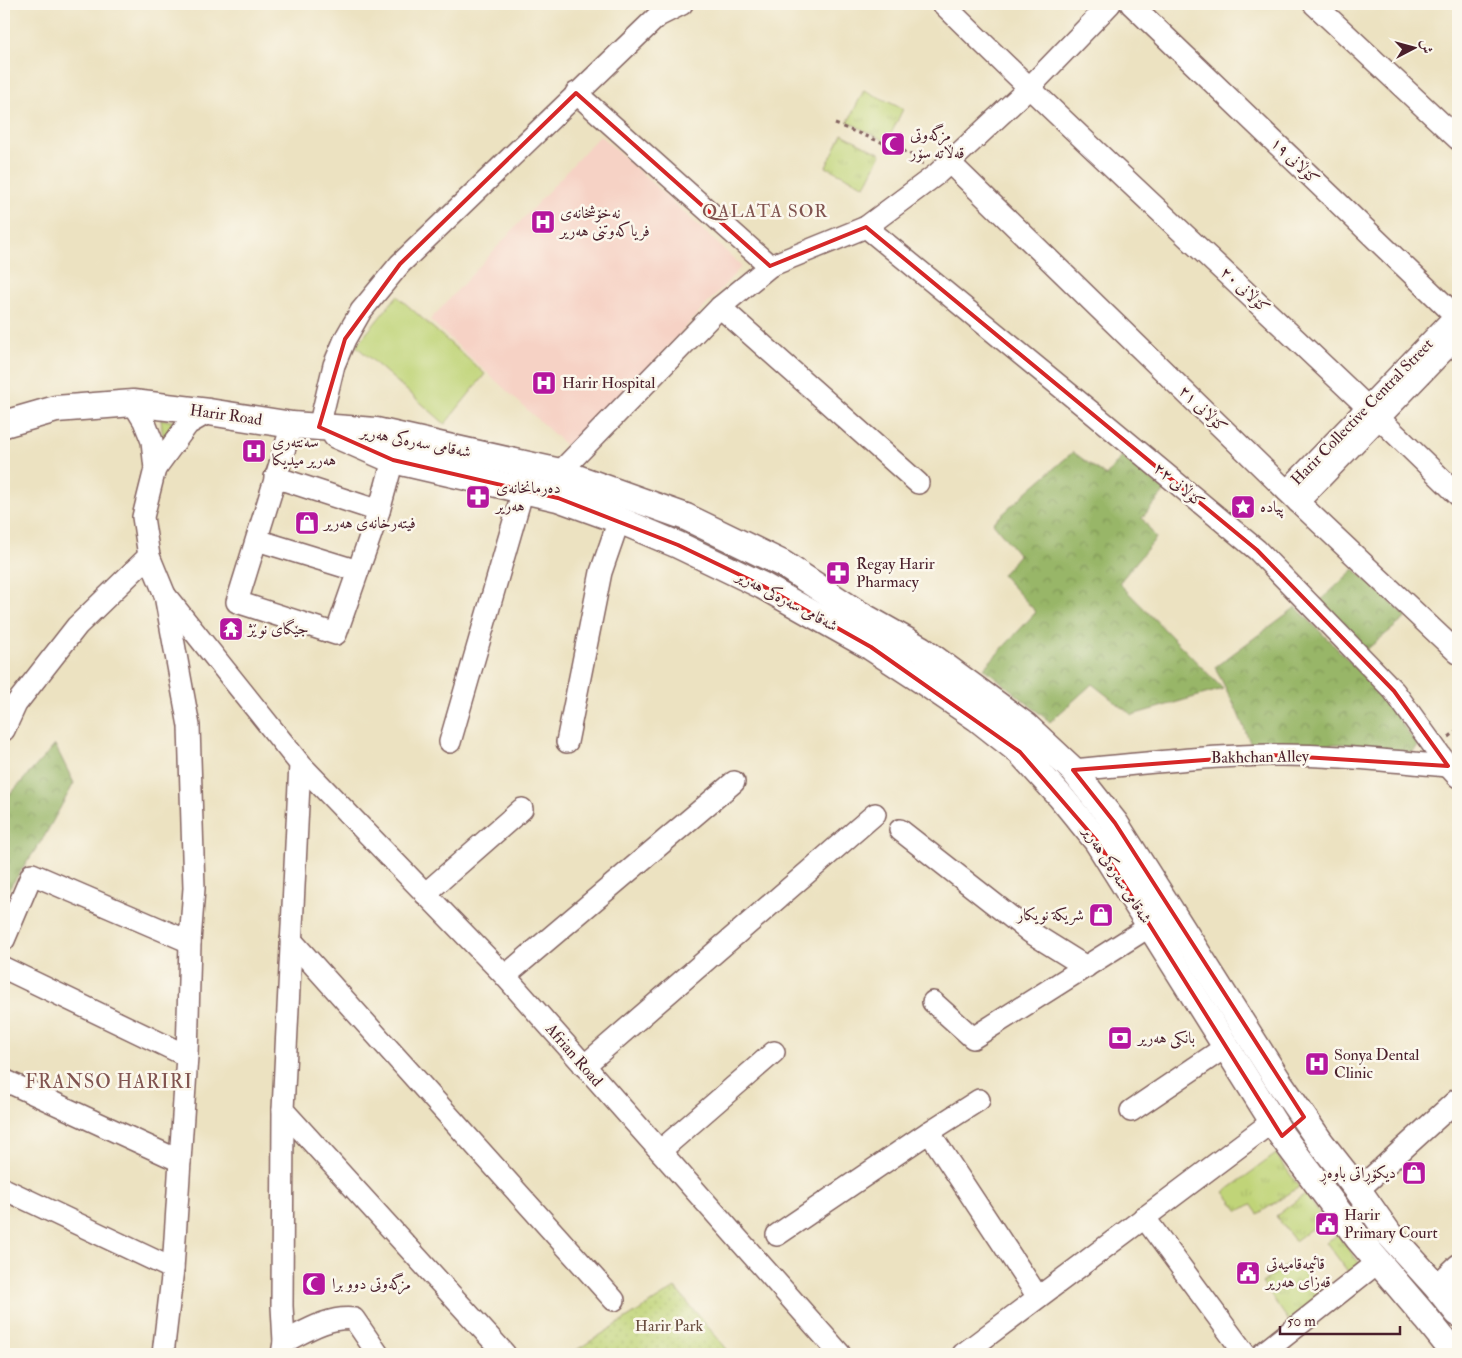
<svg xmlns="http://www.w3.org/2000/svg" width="1462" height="1358" viewBox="0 0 1462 1358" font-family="'IM FELL Double Pica',Amiri,serif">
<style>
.built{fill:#f6d2c5}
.grass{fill:url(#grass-tufts);stroke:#857a52}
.forest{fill:url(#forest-crowns);stroke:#716a4a}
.park{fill:url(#park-dots);stroke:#857a52}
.pitch{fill:#c0d478;stroke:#857a52}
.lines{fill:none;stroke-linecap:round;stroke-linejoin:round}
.minor-casing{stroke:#836360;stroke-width:24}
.major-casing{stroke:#836360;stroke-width:29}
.path{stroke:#836360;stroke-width:3;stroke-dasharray:4 4;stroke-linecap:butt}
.minor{stroke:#fff;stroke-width:21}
.major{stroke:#fff;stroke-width:26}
.marked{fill:none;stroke:#d62828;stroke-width:4;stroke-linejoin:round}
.labels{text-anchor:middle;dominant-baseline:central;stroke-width:5;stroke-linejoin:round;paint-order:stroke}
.poi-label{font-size:16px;fill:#4a1f2b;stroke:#fbf7ec;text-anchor:start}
.street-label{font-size:16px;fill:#4a1f2b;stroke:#fbf7ec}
.park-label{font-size:16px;fill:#684c3e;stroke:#fbf7ec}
.neighbourhood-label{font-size:18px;letter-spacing:1px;fill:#815450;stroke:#fbf7ec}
.quarter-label{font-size:19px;letter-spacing:1px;fill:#815450;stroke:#fbf7ec}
</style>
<defs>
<pattern id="grass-tufts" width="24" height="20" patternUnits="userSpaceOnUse" patternTransform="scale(1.25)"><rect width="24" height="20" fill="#c0d478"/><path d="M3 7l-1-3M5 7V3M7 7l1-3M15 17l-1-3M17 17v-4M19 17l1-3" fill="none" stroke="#a6b668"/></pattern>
<pattern id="forest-crowns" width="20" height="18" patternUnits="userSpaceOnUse" patternTransform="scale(1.25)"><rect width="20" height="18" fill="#98b668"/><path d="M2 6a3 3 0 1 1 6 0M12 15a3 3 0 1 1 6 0" fill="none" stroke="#7e9356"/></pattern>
<pattern id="park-dots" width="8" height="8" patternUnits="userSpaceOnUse" patternTransform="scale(1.25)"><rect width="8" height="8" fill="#c0d478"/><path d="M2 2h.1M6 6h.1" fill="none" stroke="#a6b668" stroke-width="1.8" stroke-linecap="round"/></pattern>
</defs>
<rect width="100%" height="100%" fill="#fbf7ec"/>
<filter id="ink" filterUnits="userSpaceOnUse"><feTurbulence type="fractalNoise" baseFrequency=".02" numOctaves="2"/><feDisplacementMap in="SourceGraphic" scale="10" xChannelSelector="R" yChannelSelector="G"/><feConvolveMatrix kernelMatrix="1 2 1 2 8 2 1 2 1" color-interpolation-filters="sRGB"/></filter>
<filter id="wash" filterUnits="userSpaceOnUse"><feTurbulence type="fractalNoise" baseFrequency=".0096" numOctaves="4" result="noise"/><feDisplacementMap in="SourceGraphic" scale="20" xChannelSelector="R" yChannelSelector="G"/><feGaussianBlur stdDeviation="1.12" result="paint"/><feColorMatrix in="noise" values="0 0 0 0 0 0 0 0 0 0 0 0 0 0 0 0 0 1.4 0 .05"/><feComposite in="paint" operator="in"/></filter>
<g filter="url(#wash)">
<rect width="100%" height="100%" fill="#ece2c1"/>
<polygon class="built" points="600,135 742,266 572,451 430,320"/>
<g class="grass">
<polygon points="864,90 903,109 887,142 848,122"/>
<polygon points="842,134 881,154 865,186 826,167"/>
<polygon points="161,419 181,423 164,449"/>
<polygon points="1276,1154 1299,1187 1258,1214 1251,1204 1239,1211 1224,1192"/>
<polygon points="1305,1194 1324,1219 1295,1241 1276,1216"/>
<polygon points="1338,1235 1360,1264 1349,1273 1326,1242"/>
<polygon points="1294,1259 1321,1296 1289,1321 1262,1283"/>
</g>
<g class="forest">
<polygon points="1073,452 1106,476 1122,456 1165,491 1142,518 1156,538 1119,583 1223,689 1132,715 1092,684 1050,722 984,668 1036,612 1002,575 1019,555 993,523 1031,488"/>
<polygon points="1354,569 1407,617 1366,650 1318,603"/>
<polygon points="1296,607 1373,685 1418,746 1412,753 1354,744 1334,744 1254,752 1237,711 1215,667"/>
<polygon points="55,745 74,783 44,837 4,896 4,801"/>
</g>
<polygon class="park" points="675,1288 731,1354 570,1354"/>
<polygon class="pitch" points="397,296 485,374 445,424 356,346"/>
</g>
<g filter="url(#ink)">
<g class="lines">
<defs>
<g id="minor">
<path d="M943 4C1112 171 1289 328 1458 495"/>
<polyline points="1131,4 1458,318"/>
<polyline points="1314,4 1458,139"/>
<polyline points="576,93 770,266"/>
<polyline points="950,163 1298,502 1458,653"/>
<polyline points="866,227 1090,411 1257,550 1394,691 1448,766 1458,777"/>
<polyline points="720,307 918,483"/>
<polyline points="133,403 144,421 152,441 155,469 188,424 209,412"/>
<polyline points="292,425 237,602 336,634 379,511 393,460"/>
<polyline points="319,427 334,365 345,339 361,311 400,264 658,16 682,4"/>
<polyline points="560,472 720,307 770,266 866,227 937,174 1029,88 1110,4"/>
<polyline points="275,477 379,511"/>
<polyline points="1287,491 1458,313"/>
<polyline points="1298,502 1458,336"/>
<polyline points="257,540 358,571"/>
<polyline points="165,595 300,764 283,1110 505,1354"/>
<polyline points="4,730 16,704 77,626 149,556"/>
<polyline points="450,742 523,490"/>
<polyline points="567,742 601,572 619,520"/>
<polyline points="300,764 505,976 840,1354"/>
<path d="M1073 770C1139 764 1204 756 1270 755 1329 754 1389 761 1448 766"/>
<polyline points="900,830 1030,932 1086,967"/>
<polyline points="425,894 522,809"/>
<polyline points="4,940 32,874 190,942 194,888 189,726 165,595 149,556 143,517 155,469"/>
<polyline points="291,940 614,1300"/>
<polyline points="4,968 187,1056 190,942"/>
<polyline points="505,976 734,782"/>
<polyline points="933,1002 973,1038 1150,926"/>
<polyline points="584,1066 875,814"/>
<polyline points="4,1080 180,1161 187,1056"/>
<polyline points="1131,1111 1227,1046"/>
<polyline points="929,1132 979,1100"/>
<polyline points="660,1151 774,1052"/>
<polyline points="4,1189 173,1269 180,1161"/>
<polyline points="1358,1190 1458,1099"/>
<polyline points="1144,1217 1245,1354"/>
<polyline points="777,1235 929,1132 1038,1297"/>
<polyline points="1436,1286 1458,1265"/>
<path d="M284 1342C306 1331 329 1316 354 1319L378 1354"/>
<polyline points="163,1354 173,1269"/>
<polyline points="282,1354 284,1342 282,1306 283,1110"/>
<polyline points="963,1354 1273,1121"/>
<polyline points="1262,1354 1377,1263"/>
</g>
<g id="major">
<polyline points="4,424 56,409 133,403 209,412 292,425 376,431 560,472 686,517 783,564 859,614 921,649 1026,726 1073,770 1115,823 1279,1082 1321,1143 1358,1190 1389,1234 1436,1286 1458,1313"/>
<polyline points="336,435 393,460 558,498 619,520 678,545 763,586 871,647 923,681 977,718 1020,752 1061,797 1097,841 1282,1136 1358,1238 1427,1319 1455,1354"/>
</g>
</defs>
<use href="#minor" class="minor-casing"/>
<use href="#major" class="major-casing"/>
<g class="path">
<polyline points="835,124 909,153 923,164"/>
<polyline points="1449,737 1458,730"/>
<polyline points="611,1354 621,1352 639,1354"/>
</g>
<use href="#minor" class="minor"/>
<use href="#major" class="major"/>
</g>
</g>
<path class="marked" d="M576 93 770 266 866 227 1257 550 1394 691 1448 766 1271 755 1073 770 1115 823 1304 1117 1282 1136 1097 841 1020 752 871 647 763 586 678 545 558 498 393 460 319 427 345 339 400 264Z"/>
<defs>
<symbol id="mosque-square" viewBox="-11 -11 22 22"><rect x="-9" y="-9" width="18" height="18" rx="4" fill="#b5179e" stroke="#fbf7ec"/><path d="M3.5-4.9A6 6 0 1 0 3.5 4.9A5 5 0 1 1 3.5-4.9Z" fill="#fff"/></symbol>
<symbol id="hospital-square" viewBox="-11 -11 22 22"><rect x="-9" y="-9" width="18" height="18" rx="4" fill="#b5179e" stroke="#fbf7ec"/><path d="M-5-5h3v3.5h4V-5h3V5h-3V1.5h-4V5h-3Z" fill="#fff"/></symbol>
<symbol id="pharmacy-square" viewBox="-11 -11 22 22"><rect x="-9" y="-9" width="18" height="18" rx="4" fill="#b5179e" stroke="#fbf7ec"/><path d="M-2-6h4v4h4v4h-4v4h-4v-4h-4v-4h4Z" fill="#fff"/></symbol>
<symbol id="sight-square" viewBox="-11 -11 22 22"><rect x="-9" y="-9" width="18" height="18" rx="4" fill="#b5179e" stroke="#fbf7ec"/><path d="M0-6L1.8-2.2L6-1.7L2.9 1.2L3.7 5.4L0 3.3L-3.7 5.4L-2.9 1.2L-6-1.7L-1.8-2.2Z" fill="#fff"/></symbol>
<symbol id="shop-square" viewBox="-11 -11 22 22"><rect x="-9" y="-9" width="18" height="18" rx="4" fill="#b5179e" stroke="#fbf7ec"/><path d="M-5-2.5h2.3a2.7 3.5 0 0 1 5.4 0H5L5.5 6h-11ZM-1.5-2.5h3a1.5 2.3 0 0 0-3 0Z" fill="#fff"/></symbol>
<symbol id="temple-square" viewBox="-11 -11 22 22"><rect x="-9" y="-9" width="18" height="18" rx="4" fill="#b5179e" stroke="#fbf7ec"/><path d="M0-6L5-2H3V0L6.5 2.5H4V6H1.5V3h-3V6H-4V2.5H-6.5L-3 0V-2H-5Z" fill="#fff"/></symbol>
<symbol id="bank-square" viewBox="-11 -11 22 22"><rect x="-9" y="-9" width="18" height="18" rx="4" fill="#b5179e" stroke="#fbf7ec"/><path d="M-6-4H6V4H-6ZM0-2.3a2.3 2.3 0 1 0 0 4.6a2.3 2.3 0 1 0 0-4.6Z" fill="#fff"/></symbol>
<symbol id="civic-square" viewBox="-11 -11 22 22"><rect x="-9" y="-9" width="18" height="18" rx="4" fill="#b5179e" stroke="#fbf7ec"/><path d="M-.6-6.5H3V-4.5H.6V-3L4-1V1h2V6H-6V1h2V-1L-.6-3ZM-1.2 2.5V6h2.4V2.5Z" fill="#fff"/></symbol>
</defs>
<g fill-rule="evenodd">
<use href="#mosque-square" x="879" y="130" width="28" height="28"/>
<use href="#hospital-square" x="529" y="208" width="28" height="28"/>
<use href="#hospital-square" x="530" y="369" width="28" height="28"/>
<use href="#hospital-square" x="240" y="437" width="28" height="28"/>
<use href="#pharmacy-square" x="464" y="483" width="28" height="28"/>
<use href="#sight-square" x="1229" y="493" width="28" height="28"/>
<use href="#shop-square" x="293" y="509" width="28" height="28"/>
<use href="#pharmacy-square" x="824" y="559" width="28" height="28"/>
<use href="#temple-square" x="217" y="615" width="28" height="28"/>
<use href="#shop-square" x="1087" y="901" width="28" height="28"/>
<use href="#bank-square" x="1106" y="1024" width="28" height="28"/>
<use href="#hospital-square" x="1303" y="1050" width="28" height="28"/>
<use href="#shop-square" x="1400" y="1159" width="28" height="28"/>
<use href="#civic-square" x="1313" y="1210" width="28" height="28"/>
<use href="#civic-square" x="1234" y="1259" width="28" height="28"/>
<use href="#mosque-square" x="300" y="1270" width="28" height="28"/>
</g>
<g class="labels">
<g class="poi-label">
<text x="910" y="135">مزگەوتی<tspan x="910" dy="18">قەڵاتە سۆر</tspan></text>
<text x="560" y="213">نەخۆشخانەی<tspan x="560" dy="18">فریاکەوتنی هەریر</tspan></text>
<text x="562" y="383">‌Harir Hospital</text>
<text x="272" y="442">سەنتەری<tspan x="272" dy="18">هەریر میدیکا</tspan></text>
<text x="496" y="488">دەرمانخانەی<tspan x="496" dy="18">هەریر</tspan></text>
<text x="1260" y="507">پیادە</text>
<text x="324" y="523">فیتەرخانەی هەریر</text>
<text x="856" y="564">Regay Harir<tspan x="856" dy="18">Pharmacy</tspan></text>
<text x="248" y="629">جێگای نوێژ</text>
<text x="1084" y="915" text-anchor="end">شريكة نويكار</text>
<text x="1138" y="1038">بانکی هەریر</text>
<text x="1334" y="1055">Sonya Dental<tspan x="1334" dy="18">Clinic</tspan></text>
<text x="1396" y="1173" text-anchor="end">دیکۆڕاتی باوەڕ</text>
<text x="1344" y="1215">Harir<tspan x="1344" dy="18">Primary Court</tspan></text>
<text x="1266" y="1264">قائیمەقامیەتی<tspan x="1266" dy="18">قەزای هەریر</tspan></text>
<text x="332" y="1284">مزگەوتی دوو برا</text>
</g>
<g class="street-label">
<text transform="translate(1295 161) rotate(44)">کۆڵانی ١٩</text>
<text transform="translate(1245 290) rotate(43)">کۆڵانی ٢٠</text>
<text transform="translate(1203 409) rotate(44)">کۆڵانی ٢١</text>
<text transform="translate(1362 412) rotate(-46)">Harir Collective Central Street</text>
<text transform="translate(226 415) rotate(8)">Harir Road</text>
<text transform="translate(416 442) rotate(11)">شەقامی سەرەکی هەریر</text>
<text transform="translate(1179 485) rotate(40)">کۆڵانی ٢٢</text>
<text transform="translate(787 601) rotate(28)">شەقامی سەرەکی هەریر</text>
<text transform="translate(1260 757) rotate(-1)">Bakhchan Alley</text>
<text transform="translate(1117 875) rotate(57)">شەقامی سەرەکی هەریر</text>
<text transform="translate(574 1055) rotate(49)">Afrian Road</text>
</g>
<g class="park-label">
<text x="669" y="1326">Harir Park</text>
</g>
<g class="neighbourhood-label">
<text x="765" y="211">QALATA SOR</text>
</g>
<g class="quarter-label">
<text x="109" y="1082">FRANSO HARIRI</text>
</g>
</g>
<rect width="1462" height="1358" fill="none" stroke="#fbf7ec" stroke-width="20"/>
<g transform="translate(1414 48) rotate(84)" stroke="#fbf7ec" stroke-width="4" paint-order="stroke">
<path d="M0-4L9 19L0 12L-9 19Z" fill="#4a1f2b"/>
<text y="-8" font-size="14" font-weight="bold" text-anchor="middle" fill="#4a1f2b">ش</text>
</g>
<path d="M1280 1326v8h120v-8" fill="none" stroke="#4a1f2b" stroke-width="2.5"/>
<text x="1287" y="1326" font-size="15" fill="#4a1f2b" stroke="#fbf7ec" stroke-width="4" paint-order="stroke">50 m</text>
</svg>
